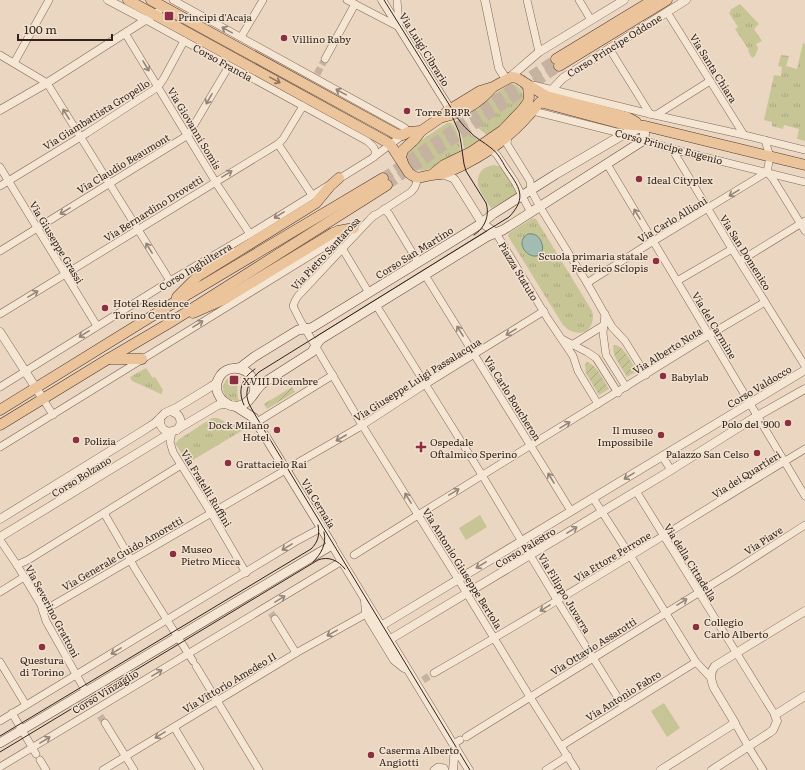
<svg xmlns="http://www.w3.org/2000/svg" width="805" height="770" viewBox="0 0 805 770" font-family="Literata,serif">
<style>
.grass{fill:url(#grass-tufts)}
.garden{fill:url(#garden-furrows)}
.pitch{fill:#c7c496}
.water{fill:#a3bcb1;stroke:#6b897d}
.lines{fill:none;stroke-linecap:round;stroke-linejoin:round}
.minor-tunnel{stroke:#c5b2a0;stroke-width:7;stroke-dasharray:7 3.5;stroke-linecap:butt}
.primary-tunnel{stroke:#c5b2a0;stroke-width:10;stroke-dasharray:10 5;stroke-linecap:butt}
.minor-casing{stroke:#82685a;stroke-width:8}
.tertiary-casing{stroke:#82685a;stroke-width:9}
.secondary-casing{stroke:#634a3d;stroke-width:10}
.primary-casing{stroke:#4f382e;stroke-width:11}
.minor{stroke:#f5e5d3;stroke-width:7}
.tertiary{stroke:#f5e5d3;stroke-width:8}
.secondary{stroke:#f5e5d3;stroke-width:9}
.primary{stroke:#ebc49b;stroke-width:10}
.tram{stroke:#32241d;stroke-width:1}
.oneway{stroke:#948478}
.oneway2{stroke:#8e745c}
.poi-dot{fill:#8c2f40;stroke:#f2e2d0;stroke-width:1.5}
.labels{text-anchor:middle;dominant-baseline:central;stroke-width:3;stroke-linejoin:round;paint-order:stroke}
.poi-label{font-size:10px;fill:#32241d;stroke:#f2e2d0;text-anchor:start}
.street-label{font-size:10px;fill:#32241d;stroke:#f2e2d0}
</style>
<defs>
<pattern id="grass-tufts" width="24" height="20" patternUnits="userSpaceOnUse"><rect width="24" height="20" fill="#c7c496"/><path d="M3 7l-1-3M5 7V3M7 7l1-3M15 17l-1-3M17 17v-4M19 17l1-3" fill="none" stroke="#aba881"/></pattern>
<pattern id="garden-furrows" width="10" height="10" patternUnits="userSpaceOnUse"><rect width="10" height="10" fill="#c7c496"/><path d="M-1 1l2-2M0 10L10 0M9 11l2-2" fill="none" stroke="#aba881"/></pattern>
</defs>
<rect width="100%" height="100%" fill="#ead6c1"/>
<g class="grass">
<polygon points="740,4 759,24 754,29 762,41 756,44 758,48 755,56 752,58 748,51 749,50 735,29 738,27 729,13 731,11 730,10"/>
<polygon points="803,43 805,44 805,141 797,139 799,129 784,125 783,129 772,126 772,122 764,120 774,75 781,76 782,67 778,66 781,55 789,56 786,66 797,69"/>
<path d="M510 84C518 84 522 90 524 97L523 102 503 124 488 136 472 123 466 112Z"/>
<path d="M447 123H451C459 129 459 143 461 153 453 157 426 174 417 170 413 168 409 159 407 154L411 147Z"/>
<polygon points="462,126 468,132 479,141 465,151 460,128"/>
<path d="M494 165C509 168 511 181 517 194L492 208H491C484 197 473 185 480 173 483 168 488 166 494 165Z"/>
<path d="M533 218 536 219 592 311C597 332 577 340 563 325L508 236 509 233Z"/>
<polygon points="146,368 153,378 155,377 163,390 161,394 132,381 130,377"/>
<path d="M234 375 239 376 241 377C237 385 236 392 239 401 221 402 217 381 234 375Z"/>
<path d="M212 418C219 417 222 421 228 423 231 424 235 424 238 425 241 427 241 427 243 430L188 463 175 443 178 441V440Z"/>
</g>
<g class="garden">
<path d="M614 345C624 345 632 364 637 371L627 377C623 369 610 354 614 345Z"/>
<path d="M587 362C597 365 604 381 609 389L599 395 586 373 585 365Z"/>
<polygon points="292,387 295,392 267,409 264,404"/>
</g>
<g class="pitch">
<polygon points="480,515 487,527 466,540 459,528"/>
<polygon points="664,703 680,728 667,737 651,711"/>
</g>
<path class="water" d="M528 234C536 233 540 237 542 244 543 247 543 250 541 253 532 264 512 243 528 234Z"/>
<g class="lines">
<g class="minor-tunnel">
<polyline points="317,74 325,59"/>
<polyline points="271,613 275,619"/>
<polyline points="423,680 434,673"/>
<polyline points="100,716 105,723"/>
</g>
<g class="primary-tunnel">
<polyline points="383,178 556,59"/>
<polyline points="387,185 559,66"/>
</g>
<defs>
<g id="minor">
<polyline points="173,0 400,125 405,128 408,132"/>
<polyline points="347,0 397,26 399,24 397,0"/>
<polyline points="527,0 539,52"/>
<polyline points="579,0 591,20"/>
<polyline points="667,12 744,135"/>
<path d="M146 20 367 141C372 145 378 150 374 157"/>
<polyline points="125,33 218,186 250,234"/>
<polyline points="241,37 263,0"/>
<polyline points="609,48 650,114"/>
<polyline points="0,55 47,83 170,281"/>
<polyline points="325,59 355,4"/>
<polyline points="14,63 49,0"/>
<polyline points="533,85 650,114 744,135 805,150"/>
<polyline points="533,111 624,134 672,149 805,182"/>
<polyline points="656,115 710,81"/>
<polyline points="508,136 507,144 530,181 531,190 540,207 587,283 612,327 625,341 646,375"/>
<polyline points="765,140 770,157 767,172 773,179 805,231"/>
<polyline points="278,144 312,195"/>
<polyline points="489,147 497,155 515,182 531,213"/>
<polyline points="672,149 732,249 805,366"/>
<polyline points="607,164 677,281 805,496"/>
<polyline points="0,167 97,326"/>
<polyline points="0,186 87,133 158,87 164,78 184,41"/>
<polyline points="384,209 389,214 418,262"/>
<polyline points="374,215 298,296 295,301 293,306 300,320 362,425 458,579 530,697 576,770"/>
<polyline points="371,218 411,192 415,187 418,178"/>
<polyline points="496,233 548,319 573,356 578,371 598,404"/>
<polyline points="342,248 369,293"/>
<polyline points="0,251 188,135 229,66"/>
<polyline points="740,261 805,221"/>
<polyline points="425,275 571,511"/>
<polyline points="677,281 732,249"/>
<polyline points="587,283 647,245 767,172"/>
<polyline points="376,305 482,475 557,600 623,706"/>
<polyline points="0,314 278,144 283,139 303,106"/>
<polyline points="605,314 603,333 606,355 626,387"/>
<polyline points="562,339 587,352 596,358 618,393"/>
<polyline points="572,345 604,325"/>
<polyline points="0,387 170,281 250,234 371,159 403,135"/>
<polyline points="43,399 53,415"/>
<polyline points="257,422 333,375"/>
<polyline points="172,432 170,442 173,452 211,513 246,573"/>
<path d="M0 447C117 375 233 302 350 231"/>
<polyline points="662,456 671,470"/>
<polyline points="299,462 358,428 421,387 544,311"/>
<polyline points="636,491 775,715"/>
<polyline points="593,498 633,560 696,662 711,678"/>
<polyline points="104,513 126,551 134,567 167,620 193,661"/>
<polyline points="0,540 17,565 41,605 46,621 86,692"/>
<polyline points="354,555 418,515 709,335 765,302"/>
<polyline points="17,565 28,560 181,465"/>
<polyline points="0,592 24,577"/>
<polyline points="43,611 294,465"/>
<polyline points="275,619 296,653"/>
<polyline points="0,662 26,705"/>
<polyline points="196,666 259,770"/>
<path d="M434 673C559 602 681 524 805 449"/>
<polyline points="12,713 36,754"/>
<polyline points="0,721 295,542 321,528"/>
<polyline points="105,723 134,770"/>
<polyline points="735,723 751,751 763,770"/>
<polyline points="174,727 200,770"/>
<polyline points="466,737 732,572 805,525"/>
<polyline points="453,744 460,740"/>
<polyline points="561,746 696,662"/>
<polyline points="40,760 46,770"/>
<polyline points="0,767 342,561"/>
<polyline points="103,770 296,653 366,614"/>
<polyline points="434,770 438,767 444,768 445,770"/>
<polyline points="546,770 568,756"/>
</g>
<g id="tertiary">
<polyline points="108,0 146,20"/>
<polyline points="382,0 450,109"/>
<polyline points="485,0 499,68 506,79"/>
<polyline points="509,78 539,52 624,0"/>
<polyline points="543,99 563,78 686,0"/>
<polyline points="0,110 47,83 158,12"/>
<polyline points="442,174 453,178 455,180 482,223 496,233"/>
<polyline points="0,332 43,399"/>
<path d="M170 411C180 413 184 422 177 430"/>
<path d="M160 418C159 429 166 434 176 430L218 405 224 404 230 405"/>
<polyline points="0,519 141,432 155,423 165,413 176,408 204,391 215,384 218,380"/>
<polyline points="0,537 172,432"/>
<polyline points="332,545 469,770"/>
<polyline points="365,600 366,614 394,660 404,668"/>
<polyline points="381,626 805,370"/>
<polyline points="389,640 668,472 752,419 805,389"/>
<polyline points="453,770 455,748"/>
<path d="M661 770 735 723 714 688C711 680 709 673 715 666L805 611"/>
<polyline points="712,770 769,733 773,730 777,721 775,715 805,696"/>
</g>
<g id="secondary">
<path d="M237 368 241 367 254 357 298 330 311 328 313 327 458 238 482 223 493 214 556 174 624 134 645 126 644 140 503 230 488 236 321 339 319 341 312 352 262 384C255 390 252 400 244 404 230 412 214 397 217 383 223 358 260 367 254 393"/>
<polyline points="0,743 332,545 254,418 235,406"/>
</g>
<g id="primary">
<path d="M128 0 385 141 390 144 409 173C418 181 422 176 432 175 435 174 438 175 441 174 450 172 459 167 467 163 498 147 518 129 540 102L622 124 645 126 805 165"/>
<polyline points="151,0 396,134 403,135 408,132 421,131"/>
<polyline points="556,59 653,0"/>
<polyline points="559,66 667,0"/>
<path d="M443 117C462 113 479 103 492 88"/>
<polyline points="403,163 401,157 403,150 415,139 421,131 440,118 449,110 480,91 493,87 511,77 517,78 546,96 627,117 636,122"/>
<polyline points="434,173 444,165 471,152 503,130 523,109 528,102 529,97 528,86 526,84"/>
<polyline points="177,297 198,276 203,273 316,203 330,186 339,178"/>
<polyline points="193,313 223,300 333,233 338,231 354,228"/>
<polyline points="108,359 142,359"/>
<polyline points="0,410 165,308 383,178"/>
<polyline points="0,425 108,359 171,322 387,185"/>
</g>
</defs>
<use href="#minor" class="minor-casing"/>
<use href="#tertiary" class="tertiary-casing"/>
<use href="#secondary" class="secondary-casing"/>
<use href="#primary" class="primary-casing"/>
<use href="#minor" class="minor"/>
<use href="#tertiary" class="tertiary"/>
<use href="#secondary" class="secondary"/>
<use href="#primary" class="primary"/>
<g class="tram">
<path d="M384 0 455 114C459 120 463 126 469 131 475 138 484 142 491 148 498 153 502 161 506 168 519 187 528 197 509 217L259 372C251 379 244 389 248 401 249 405 252 409 254 413L470 770"/>
<path d="M452 116 459 132 461 143 464 164 466 171 486 203C490 215 485 228 474 235"/>
<path d="M244 405C237 390 242 378 255 369"/>
<path d="M313 562C321 554 327 544 324 532"/>
<path d="M0 736 311 549C318 542 320 535 318 525"/>
<path d="M0 752 318 560C328 556 338 560 345 569"/>
</g>
</g>
<defs><path id="oneway-shaft" d="M-6 0H5M1.5-3L5.5 0L1.5 3" fill="none" stroke-width="1.6" stroke-linecap="round" stroke-linejoin="round"/></defs>
<g class="oneway">
<use href="#oneway-shaft" transform="translate(227 30) rotate(-151)"/>
<use href="#oneway-shaft" transform="translate(146 66) rotate(59)"/>
<use href="#oneway-shaft" transform="translate(341 92) rotate(-151)"/>
<use href="#oneway-shaft" transform="translate(209 99) rotate(120)"/>
<use href="#oneway-shaft" transform="translate(66 114) rotate(-122)"/>
<use href="#oneway-shaft" transform="translate(227 174) rotate(-31)"/>
<use href="#oneway-shaft" transform="translate(734 193) rotate(148)"/>
<use href="#oneway-shaft" transform="translate(65 211) rotate(149)"/>
<use href="#oneway-shaft" transform="translate(637 214) rotate(-121)"/>
<use href="#oneway-shaft" transform="translate(279 215) rotate(148)"/>
<use href="#oneway-shaft" transform="translate(149 248) rotate(-122)"/>
<use href="#oneway-shaft" transform="translate(33 294) rotate(-31)"/>
<use href="#oneway-shaft" transform="translate(198 324) rotate(-32)"/>
<use href="#oneway-shaft" transform="translate(460 331) rotate(-122)"/>
<use href="#oneway-shaft" transform="translate(511 332) rotate(148)"/>
<use href="#oneway-shaft" transform="translate(84 334) rotate(148)"/>
<use href="#oneway-shaft" transform="translate(565 425) rotate(-31)"/>
<use href="#oneway-shaft" transform="translate(341 438) rotate(150)"/>
<use href="#oneway-shaft" transform="translate(629 476) rotate(149)"/>
<use href="#oneway-shaft" transform="translate(551 478) rotate(-121)"/>
<use href="#oneway-shaft" transform="translate(454 492) rotate(-31)"/>
<use href="#oneway-shaft" transform="translate(408 498) rotate(-122)"/>
<use href="#oneway-shaft" transform="translate(572 530) rotate(-31)"/>
<use href="#oneway-shaft" transform="translate(287 547) rotate(149)"/>
<use href="#oneway-shaft" transform="translate(481 565) rotate(149)"/>
<use href="#oneway-shaft" transform="translate(280 599) rotate(-31)"/>
<use href="#oneway-shaft" transform="translate(682 602) rotate(-32)"/>
<use href="#oneway-shaft" transform="translate(545 608) rotate(149)"/>
<use href="#oneway-shaft" transform="translate(332 633) rotate(151)"/>
<use href="#oneway-shaft" transform="translate(116 651) rotate(149)"/>
<use href="#oneway-shaft" transform="translate(157 673) rotate(-31)"/>
<use href="#oneway-shaft" transform="translate(160 735) rotate(149)"/>
<use href="#oneway-shaft" transform="translate(45 740) rotate(-31)"/>
</g>
<use class="oneway2" href="#oneway-shaft" transform="translate(275 80) rotate(29)"/>
<g class="poi-dot">
<rect x="164" y="11" width="10" height="10" rx="2"/>
<circle cx="284" cy="38" r="4"/>
<circle cx="407" cy="111" r="4"/>
<circle cx="639" cy="179" r="4"/>
<circle cx="656" cy="261" r="4"/>
<circle cx="105" cy="308" r="4"/>
<circle cx="663" cy="376" r="4"/>
<rect x="229" y="375" width="10" height="10" rx="2"/>
<circle cx="788" cy="423" r="4"/>
<circle cx="277" cy="430" r="4"/>
<circle cx="661" cy="435" r="4"/>
<circle cx="76" cy="440" r="4"/>
<path d="M419 441h4v4h4v4h-4v4h-4v-4h-4v-4h4z"/>
<circle cx="757" cy="453" r="4"/>
<circle cx="228" cy="463" r="4"/>
<circle cx="173" cy="554" r="4"/>
<circle cx="696" cy="627" r="4"/>
<circle cx="42" cy="647" r="4"/>
<circle cx="371" cy="755" r="4"/>
</g>
<g class="labels">
<g class="poi-label">
<text x="178" y="16">Principi d'Acaja</text>
<text x="292" y="38">Villino Raby</text>
<text x="415" y="111">Torre BBPR</text>
<text x="647" y="179">Ideal Cityplex</text>
<text x="648" y="255" text-anchor="end">Scuola primaria statale<tspan x="648" dy="12">Federico Sclopis</tspan></text>
<text x="113" y="302">Hotel Residence<tspan x="113" dy="12">Torino Centro</tspan></text>
<text x="671" y="376">Babylab</text>
<text x="243" y="380">XVIII Dicembre</text>
<text x="780" y="423" text-anchor="end">Polo del '900</text>
<text x="269" y="424" text-anchor="end">Dock Milano<tspan x="269" dy="12">Hotel</tspan></text>
<text x="653" y="429" text-anchor="end">Il museo<tspan x="653" dy="12">Impossibile</tspan></text>
<text x="84" y="440">Polizia</text>
<text x="430" y="441">Ospedale<tspan x="430" dy="12">Oftalmico Sperino</tspan></text>
<text x="749" y="453" text-anchor="end">Palazzo San Celso</text>
<text x="236" y="463">Grattacielo Rai</text>
<text x="181" y="548">Museo<tspan x="181" dy="12">Pietro Micca</tspan></text>
<text x="704" y="621">Collegio<tspan x="704" dy="12">Carlo Alberto</tspan></text>
<text x="42" y="659" text-anchor="middle">Questura<tspan x="42" dy="12">di Torino</tspan></text>
<text x="379" y="749">Caserma Alberto<tspan x="379" dy="12">Angiotti</tspan></text>
</g>
<g class="street-label">
<text transform="translate(614 45) rotate(-32)">Corso Principe Oddone</text>
<text transform="translate(425 49) rotate(58)">Via Luigi Cibrario</text>
<text transform="translate(223 62) rotate(29)">Corso Francia</text>
<text transform="translate(714 68) rotate(58)">Via Santa Chiara</text>
<text transform="translate(96 114) rotate(-32)">Via Giambattista Gropello</text>
<text transform="translate(195 128) rotate(59)">Via Giovanni Somis</text>
<text transform="translate(669 146) rotate(15)">Corso Principe Eugenio</text>
<text transform="translate(123 163) rotate(-31)">Via Claudio Beaumont</text>
<text transform="translate(153 208) rotate(-32)">Via Bernardino Drovetti</text>
<text transform="translate(672 219) rotate(-31)">Via Carlo Allioni</text>
<text transform="translate(57 242) rotate(59)">Via Giuseppe Grassi</text>
<text transform="translate(414 252) rotate(-32)">Corso San Martino</text>
<text transform="translate(746 252) rotate(58)">Via San Domenico</text>
<text transform="translate(325 253) rotate(-47)">Via Pietro Santarosa</text>
<text transform="translate(195 266) rotate(-31)">Corso Inghilterra</text>
<text transform="translate(519 271) rotate(59)">Piazza Statuto</text>
<text transform="translate(715 325) rotate(59)">Via del Carmine</text>
<text transform="translate(667 350) rotate(-32)">Via Alberto Nota</text>
<text transform="translate(417 379) rotate(-32)">Via Giuseppe Luigi Passalacqua</text>
<text transform="translate(759 386) rotate(-31)">Corso Valdocco</text>
<text transform="translate(513 398) rotate(58)">Via Carlo Boucheron</text>
<text transform="translate(746 474) rotate(-32)">Via dei Quartieri</text>
<text transform="translate(81 476) rotate(-32)">Corso Bolzano</text>
<text transform="translate(207 488) rotate(59)">Via Fratelli Ruffini</text>
<text transform="translate(319 503) rotate(59)">Via Cernaia</text>
<text transform="translate(763 540) rotate(-33)">Via Piave</text>
<text transform="translate(525 547) rotate(-31)">Corso Palestro</text>
<text transform="translate(122 553) rotate(-30)">Via Generale Guido Amoretti</text>
<text transform="translate(612 556) rotate(-31)">Via Ettore Perrone</text>
<text transform="translate(691 562) rotate(58)">Via della Cittadella</text>
<text transform="translate(463 568) rotate(58)">Via Antonio Giuseppe Bertola</text>
<text transform="translate(565 593) rotate(59)">Via Filippo Juvarra</text>
<text transform="translate(53 611) rotate(62)">Via Severino Grattoni</text>
<text transform="translate(593 646) rotate(-32)">Via Ottavio Assarotti</text>
<text transform="translate(229 682) rotate(-31)">Via Vittorio Amedeo II</text>
<text transform="translate(105 691) rotate(-31)">Corso Vinzaglio</text>
<text transform="translate(623 695) rotate(-32)">Via Antonio Fabro</text>
</g>
</g>
<path d="M18 34v6h94v-6" fill="none" stroke="#32241d" stroke-width="2"/>
<text x="24" y="34" font-size="12" fill="#32241d" stroke="#f2e2d0" stroke-width="3" paint-order="stroke">100 m</text>
</svg>
